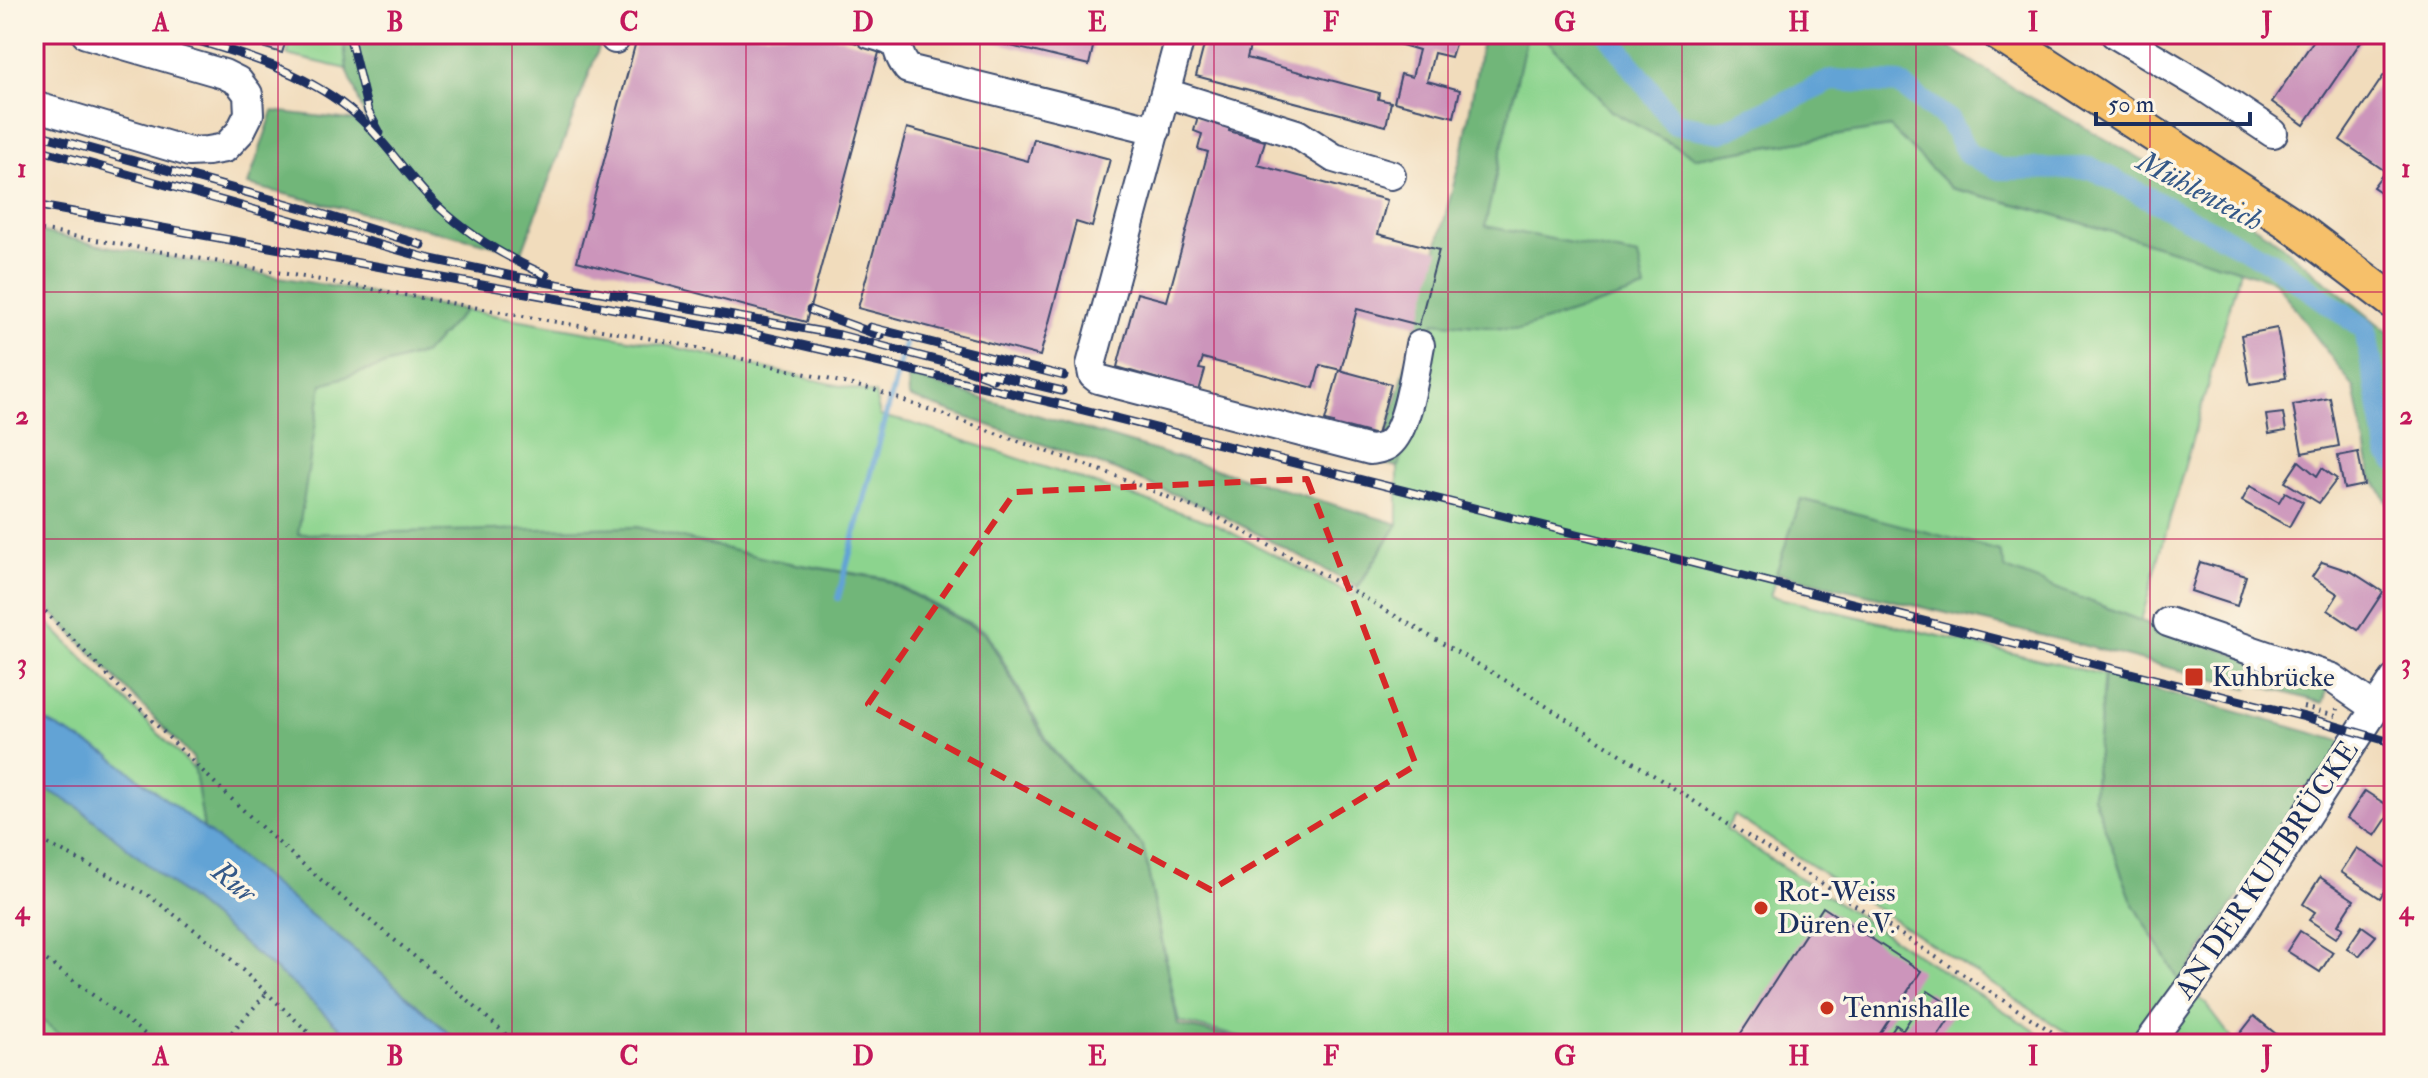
<svg xmlns="http://www.w3.org/2000/svg" width="2428" height="1078" viewBox="0 0 2428 1078" font-family="'IM FELL Double Pica',serif">
<style>
.green{fill:#8cd48e;stroke:#548276;stroke-width:2}
.forest{fill:#71b679;stroke:#46726c;stroke-width:2}
.water{fill:#62a3d5;stroke:#3e699a;stroke-width:2}
.lines{fill:none;stroke-linecap:round;stroke-linejoin:round}
.stream{stroke:#62a3d5;stroke-width:6}
.canal{stroke:#62a3d5;stroke-width:22}
.building{fill:#cc95bb}
.minor-casing{stroke:#3b496c;stroke-width:32}
.major-casing{stroke:#3b496c;stroke-width:38}
.path{stroke:#3b496c;stroke-width:4;stroke-dasharray:2 6;stroke-linecap:butt}
.minor{stroke:#fff;stroke-width:28}
.major{stroke:#f6c06b;stroke-width:34}
.rail-casing{stroke:#1b2f5e;stroke-width:9}
.rail{stroke:#fcf5e5;stroke-width:6;stroke-dasharray:18;stroke-linecap:butt}
.marked{fill:none;stroke:#d62828;stroke-width:6;stroke-dasharray:16 10;stroke-linejoin:round}
.grid{fill:none;stroke:#c2185b;stroke-width:2;stroke-opacity:0.55}
.poi-dot{fill:#c8321e;stroke:#fcf5e5;stroke-width:3}
.labels{text-anchor:middle;dominant-baseline:central;stroke-width:7;stroke-linejoin:round;paint-order:stroke}
.poi-label{font-size:28px;fill:#1b2f5e;stroke:#fcf5e5;text-anchor:start}
.street-label{font-size:28px;fill:#1b2f5e;stroke:#fcf5e5}
.water-label{font-size:30px;font-style:italic;fill:#345888;stroke:#fcf5e5}
.neatline{fill:none;stroke:#c2185b;stroke-width:3}
.grid-label{font-size:26px;text-anchor:middle;font-weight:bold;fill:#c2185b}
</style>
<rect width="100%" height="100%" fill="#fcf5e5"/>
<filter id="ink" filterUnits="userSpaceOnUse"><feTurbulence type="fractalNoise" baseFrequency=".0125" numOctaves="2"/><feDisplacementMap in="SourceGraphic" scale="16" xChannelSelector="R" yChannelSelector="G"/><feConvolveMatrix kernelMatrix="1 2 1 2 8 2 1 2 1" color-interpolation-filters="sRGB"/></filter>
<filter id="wash" filterUnits="userSpaceOnUse"><feTurbulence type="fractalNoise" baseFrequency=".006" numOctaves="4" result="noise"/><feDisplacementMap in="SourceGraphic" scale="32" xChannelSelector="R" yChannelSelector="G"/><feGaussianBlur stdDeviation="1.8" result="paint"/><feColorMatrix in="noise" values="0 0 0 0 0 0 0 0 0 0 0 0 0 0 0 0 0 1.4 0 .05"/><feComposite in="paint" operator="in"/></filter>
<g filter="url(#wash)">
<rect width="100%" height="100%" fill="#f1dcbc"/>
<g class="green">
<polygon points="293,34 343,34 347,69 287,55"/>
<polygon points="1527,34 1542,34 1611,111 1697,158 1890,127 1951,188 2035,209 2240,270 2141,621 2005,569 1801,500 1770,596 2104,675 2093,796 2132,901 2180,982 2134,1044 2084,1044 1734,815 1726,830 2055,1044 1269,1044 1179,1022 1143,846 1053,750 987,632 884,578 777,561 297,534 322,384 425,353 465,310 674,347 875,394 880,416 911,423 1213,523 1353,596 1398,524 1398,467 1434,322 1519,330 1637,256 1484,226"/>
<polygon points="34,609 195,770 204,829 109,755 34,715"/>
<polygon points="2195,995 2205,1003 2236,1044 2160,1044"/>
<polygon points="34,1014 72,1044 34,1044"/>
</g>
<g class="forest">
<polygon points="343,34 604,34 522,252 248,185 273,111 367,122 347,69"/>
<polygon points="1483,34 1527,34 1485,226 1638,256 1645,289 1519,330 1434,322 1398,467 1380,463 1463,149"/>
<polygon points="1542,34 1929,34 2017,90 2174,177 2269,235 2394,337 2394,513 2371,475 2354,388 2274,280 2035,209 1951,188 1890,127 1697,158 1611,111"/>
<polygon points="34,230 95,244 465,310 425,353 322,384 298,534 637,527 777,561 883,579 986,634 1051,750 1143,846 1178,1025 1261,1044 461,1044 358,953 204,829 193,758 34,594"/>
<polygon points="908,376 1398,524 1357,587 1216,512 1118,471 909,397"/>
<polygon points="1801,499 2000,551 2006,569 2141,621 2328,687 2323,703 2250,683 2248,688 2074,643 1776,573"/>
<polygon points="2104,675 2345,742 2180,982 2132,901 2093,796"/>
<polygon points="34,782 78,807 296,987 357,1044 72,1044 34,1014"/>
</g>
<polygon class="water" points="34,715 109,755 204,829 358,953 461,1044 357,1044 296,987 78,807 34,782"/>
<g class="lines">
<polyline class="stream" points="838,598 905,344"/>
<polyline class="canal" points="1608,34 1675,124 1721,132 1832,80 1899,84 1949,120 1968,154 1999,169 2091,168 2271,262 2365,329 2388,453 2394,461"/>
</g>
<g id="blocks">
<g class="building">
<polygon points="218,34 288,34 282,53"/>
<polygon points="638,34 823,34 880,49 806,322 577,261"/>
<polygon points="962,34 1096,34 1089,65"/>
<polygon points="1207,34 1253,34 1247,58 1379,93 1378,99 1391,102 1386,126 1196,76"/>
<polygon points="1364,34 1458,34 1451,57 1434,53 1427,81 1460,90 1454,117 1394,102 1401,74 1412,77 1419,50"/>
<polygon points="2318,34 2366,34 2304,125 2272,102"/>
<polygon points="2384,75 2394,81 2394,201 2373,187 2385,171 2340,140"/>
<polygon points="1198,116 1230,125 1229,131 1265,141 1258,165 1387,200 1378,234 1439,250 1419,325 1357,309 1341,370 1320,365 1314,388 1203,358 1199,369 1205,370 1199,391 1117,367 1137,293 1167,301 1208,152 1198,149 1202,134 1194,131"/>
<polygon points="907,128 1028,161 1034,139 1110,159 1092,227 1076,222 1040,356 858,308"/>
<polygon points="2277,328 2286,378 2250,384 2241,335"/>
<polygon points="1339,370 1391,384 1377,435 1347,427 1346,432 1332,428 1333,423 1325,421"/>
<polygon points="2330,398 2339,446 2302,453 2293,405"/>
<polygon points="2283,413 2286,431 2269,434 2266,415"/>
<polygon points="2358,452 2364,485 2344,489 2338,456"/>
<polygon points="2299,461 2317,476 2322,468 2337,479 2319,503 2285,482"/>
<polygon points="2250,486 2279,502 2285,492 2303,502 2289,527 2242,501"/>
<polygon points="2200,562 2246,576 2237,606 2191,591"/>
<polygon points="2322,562 2352,572 2383,592 2358,630 2328,610 2338,594 2312,577"/>
<polygon points="2365,791 2393,809 2375,836 2347,818"/>
<polygon points="2357,848 2394,873 2380,898 2341,872"/>
<polygon points="2320,877 2354,900 2338,925 2343,928 2336,938 2309,920 2315,912 2303,904"/>
<polygon points="1823,907 1921,971 1873,1044 1734,1044"/>
<polygon points="2362,926 2376,936 2359,956 2347,948"/>
<polygon points="2300,931 2333,952 2320,972 2287,951"/>
<polygon points="1928,991 1956,1009 1933,1044 1884,1044 1896,1025 1903,1030"/>
<polygon points="2254,1016 2282,1039 2278,1044 2242,1044 2236,1039"/>
</g>
</g>
</g>
<g filter="url(#ink)">
<use href="#blocks" fill-opacity="0" stroke="#3b496c" stroke-width="2"/>
<g class="lines">
<defs>
<g id="minor">
<path d="M870 34C910 45 889 45 908 69L1156 130"/>
<path d="M1181 34 1091 365 1093 375 1098 379 1370 450C1376 449 1383 449 1389 444 1408 429 1415 370 1420 345"/>
<polyline points="2115,34 2204,87 2273,133"/>
<polyline points="615,39 617,34"/>
<polyline points="1166,93 1297,134 1334,158 1391,175"/>
<polyline points="34,106 189,152 208,151 225,148 240,132 249,114 248,94 238,81 224,74 86,34"/>
<polyline points="2168,622 2332,678 2375,708"/>
<polyline points="2148,1044 2235,925 2394,680"/>
</g>
<polyline id="major" points="1999,34 2287,221 2394,302"/>
</defs>
<use href="#minor" class="minor-casing"/>
<use href="#major" class="major-casing"/>
<g class="path">
<polyline points="1961,34 1972,41"/>
<polyline points="34,229 675,343 874,390 1111,474 1215,516 1353,591 1515,686 2071,1044"/>
<path d="M34 600C118 685 200 773 289 852 363 918 444 976 516 1044"/>
<polyline points="2303,707 2336,716 2337,709"/>
<polyline points="34,837 148,895 220,949 321,1044"/>
<polyline points="34,951 158,1044"/>
<polyline points="34,1025 48,1037 44,1044"/>
<polyline points="221,1044 267,993"/>
</g>
<use href="#minor" class="minor"/>
<use href="#major" class="major"/>
<defs>
<g id="rail">
<path d="M175 34C235 52 297 68 348 108 383 136 406 176 439 207 470 236 507 258 546 275"/>
<polyline points="349,34 368,111 380,133"/>
<polyline points="34,133 306,209 422,245"/>
<polyline points="34,148 427,258 517,277 840,335 955,365 993,379"/>
<polyline points="34,205 745,332 1072,407 2305,717 2394,743"/>
<polyline points="810,310 881,336"/>
<polyline points="870,327 1064,376"/>
<polyline points="983,372 1062,391"/>
</g>
</defs>
<use href="#rail" class="rail-casing"/>
<use href="#rail" class="rail"/>
</g>
</g>
<path class="marked" d="M1307 479 1416 765 1211 890 868 704 1015 492Z"/>
<path class="grid" d="M278 34V1044M512 34V1044M746 34V1044M980 34V1044M1214 34V1044M1448 34V1044M1682 34V1044M1916 34V1044M2150 34V1044M34 292H2394M34 539H2394M34 786H2394"/>
<g class="poi-dot">
<rect x="2184" y="667" width="20" height="20" rx="4"/>
<circle cx="1761" cy="908" r="8"/>
<circle cx="1827" cy="1008" r="8"/>
</g>
<g class="labels">
<g class="poi-label">
<text x="2212" y="677">Kuhbrücke</text>
<text x="1777" y="892">Rot-Weiss<tspan x="1777" dy="32">Düren e.V.</tspan></text>
<text x="1843" y="1008">Tennishalle</text>
</g>
<g class="street-label">
<text transform="translate(2267 870) rotate(-56)">AN DER KUHBRÜCKE</text>
</g>
<g class="water-label">
<text transform="translate(2200 191) rotate(28)">Mühlenteich</text>
<text transform="translate(234 882) rotate(39)">Rur</text>
</g>
</g>
<rect width="2428" height="1078" fill="none" stroke="#fcf5e5" stroke-width="88"/>
<path d="M2096 112v12h154v-12" fill="none" stroke="#1b2f5e" stroke-width="4"/>
<text x="2108" y="112" font-size="24" fill="#1b2f5e" stroke="#fcf5e5" stroke-width="6" paint-order="stroke">50 m</text>
<rect x="44" y="44" width="2340" height="990" class="neatline"/>
<g class="grid-label">
<text x="161" y="31">A</text>
<text x="395" y="31">B</text>
<text x="629" y="31">C</text>
<text x="863" y="31">D</text>
<text x="1097" y="31">E</text>
<text x="1331" y="31">F</text>
<text x="1565" y="31">G</text>
<text x="1799" y="31">H</text>
<text x="2033" y="31">I</text>
<text x="2267" y="31">J</text>
<text x="22" y="177">1</text>
<text x="2406" y="177">1</text>
<text x="22" y="424">2</text>
<text x="2406" y="424">2</text>
<text x="22" y="672">3</text>
<text x="2406" y="672">3</text>
<text x="22" y="919">4</text>
<text x="2406" y="919">4</text>
<text x="161" y="1065">A</text>
<text x="395" y="1065">B</text>
<text x="629" y="1065">C</text>
<text x="863" y="1065">D</text>
<text x="1097" y="1065">E</text>
<text x="1331" y="1065">F</text>
<text x="1565" y="1065">G</text>
<text x="1799" y="1065">H</text>
<text x="2033" y="1065">I</text>
<text x="2267" y="1065">J</text>
</g>
</svg>
